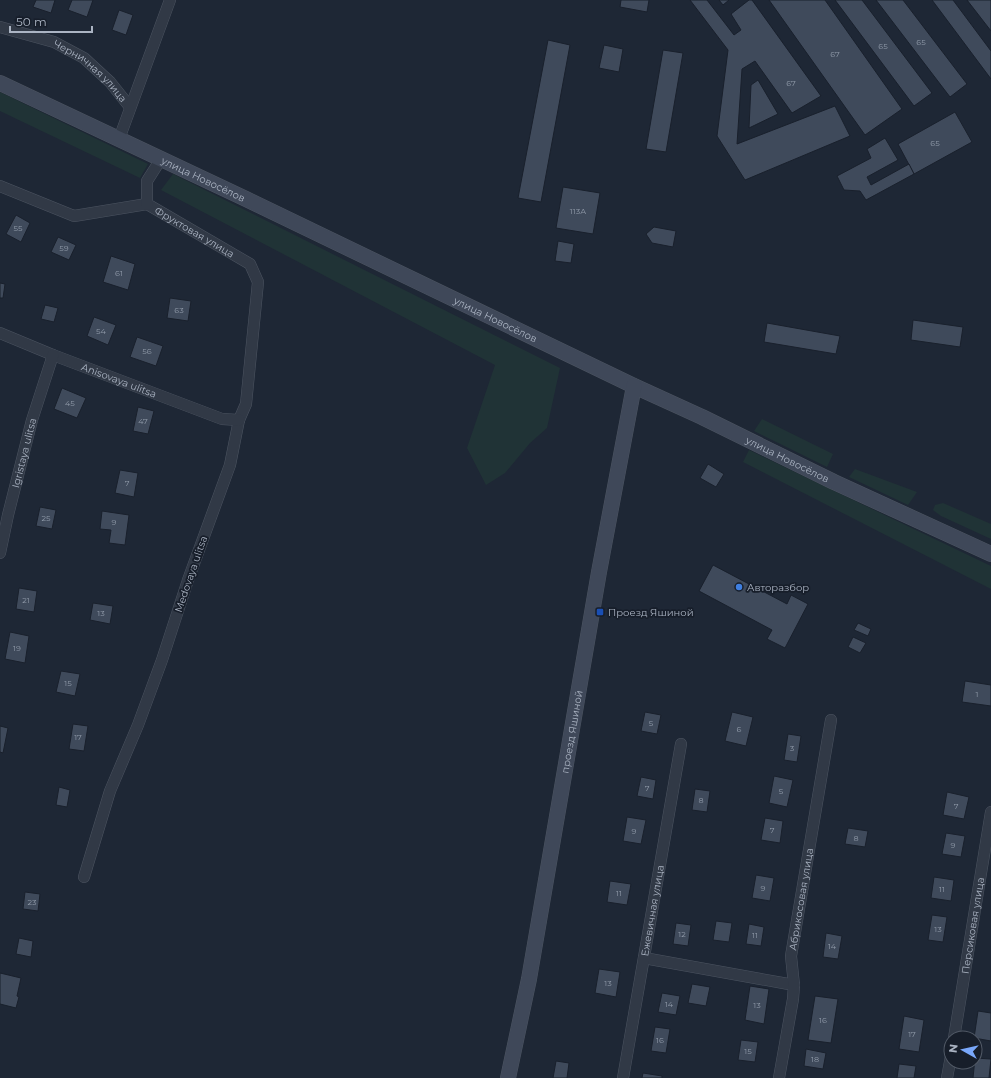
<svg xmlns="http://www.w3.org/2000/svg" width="991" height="1078" viewBox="0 0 991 1078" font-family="Montserrat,sans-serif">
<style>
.green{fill:#203336}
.building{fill:#3f4a5b;stroke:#19202c}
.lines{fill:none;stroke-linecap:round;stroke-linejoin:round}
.street-casing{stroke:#4c5461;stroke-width:12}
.secondary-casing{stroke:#4c5461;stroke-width:16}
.street{stroke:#313946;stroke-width:11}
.secondary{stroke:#3f4859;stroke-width:15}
.shop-dot{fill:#3f7fe0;stroke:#171e2a;stroke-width:1.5}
.transit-dot{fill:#1a4fb4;stroke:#171e2a;stroke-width:1.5}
.labels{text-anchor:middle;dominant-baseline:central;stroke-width:3.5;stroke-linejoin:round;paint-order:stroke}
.number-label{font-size:8px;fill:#909aa9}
.street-label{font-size:10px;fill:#abb4c3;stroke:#171e2a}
.poi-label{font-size:10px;fill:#abb4c3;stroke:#171e2a;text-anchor:start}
</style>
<rect width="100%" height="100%" fill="#1e2735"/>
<g class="green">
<polygon points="0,92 148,164 140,178 0,111"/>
<polygon points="173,174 560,368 547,428 530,443 505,473 486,485 467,448 495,365 161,190"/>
<polygon points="762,419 833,454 827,467 754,431"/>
<polygon points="749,450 991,566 991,589 743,462"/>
<polygon points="855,469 917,492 908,505 849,477"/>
<polygon points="943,503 991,524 991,539 941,516 933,510 935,505"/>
</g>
<g class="building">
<polygon points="36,0 55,0 51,13 33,7"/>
<polygon points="72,0 93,0 87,17 68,10"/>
<polygon points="621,0 649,0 647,12 620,7"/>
<polygon points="690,0 707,0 734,35 741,30 731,14 749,0 752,0 821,96 792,113 755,61 742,69 737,144 835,106 850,136 745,180 717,136 728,50"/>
<polygon points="719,0 729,0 723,5"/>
<polygon points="769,0 825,0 902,109 865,135"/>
<polygon points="835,0 862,0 932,93 914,106"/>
<polygon points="876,0 903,0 967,84 950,97"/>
<polygon points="932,0 953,0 991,51 991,79"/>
<polygon points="967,0 991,0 991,31"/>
<polygon points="119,10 133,15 126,35 112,30"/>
<polygon points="548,40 570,45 541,202 518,198"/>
<polygon points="604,45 623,49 619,72 599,68"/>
<polygon points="663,50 683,53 666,152 646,149"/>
<polygon points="758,80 778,114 749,128 751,85"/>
<polygon points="955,112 972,142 914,174 898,144"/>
<polygon points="885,138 898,160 867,177 871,185 909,164 914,174 866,200 860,191 844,190 837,176 871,158 867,149"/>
<polygon points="563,187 600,193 593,234 556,228"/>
<polygon points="16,215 30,223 21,242 6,234"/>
<polygon points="654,227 676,231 673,247 652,243 646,234"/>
<polygon points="58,237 76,245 69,260 51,252"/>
<polygon points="558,241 574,244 571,263 555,261"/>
<polygon points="111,256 135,264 128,290 103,282"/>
<polygon points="0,283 5,284 3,298 0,298"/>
<polygon points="170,298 191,301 188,321 167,318"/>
<polygon points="45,305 58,308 54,322 41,319"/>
<polygon points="94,317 116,325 108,345 87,336"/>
<polygon points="913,320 963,327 960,347 911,340"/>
<polygon points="767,323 840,336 836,354 764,342"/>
<polygon points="137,337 163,346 156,366 130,357"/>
<polygon points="62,388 86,398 77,418 54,409"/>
<polygon points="138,407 154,411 148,434 133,431"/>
<polygon points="708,464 724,474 716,487 700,478"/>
<polygon points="120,470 138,473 134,497 115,493"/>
<polygon points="40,507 56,510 52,529 36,526"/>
<polygon points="102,511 129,515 125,545 109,543 111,530 100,529"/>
<polygon points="713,565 787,604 791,595 808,604 785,648 767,639 772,630 699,591"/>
<polygon points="19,588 37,591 34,612 16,609"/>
<polygon points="93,603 113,606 110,624 90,620"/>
<polygon points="858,623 871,629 868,636 854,630"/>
<polygon points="10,632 29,636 25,663 5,659"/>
<polygon points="853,637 866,643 860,653 848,647"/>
<polygon points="61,671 80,674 75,696 56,692"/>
<polygon points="965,681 991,685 991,706 962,702"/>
<polygon points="645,712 661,715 657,734 641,731"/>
<polygon points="732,712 753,717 746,746 725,741"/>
<polygon points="73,724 88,726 84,751 69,749"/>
<polygon points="0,726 8,728 3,753 0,752"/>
<polygon points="788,734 801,736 797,762 784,760"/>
<polygon points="774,776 793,780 787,807 769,803"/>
<polygon points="641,777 656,780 653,799 637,796"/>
<polygon points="59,787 70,790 67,807 56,805"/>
<polygon points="695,789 710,791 707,812 692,810"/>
<polygon points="947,792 969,797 964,819 943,815"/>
<polygon points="627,817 646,820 641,844 623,841"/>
<polygon points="765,818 783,821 780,843 761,840"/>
<polygon points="848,828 868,831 865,847 845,844"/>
<polygon points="946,833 965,836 961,857 942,854"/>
<polygon points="756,875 774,878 770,901 752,898"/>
<polygon points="934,877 954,880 951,901 931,898"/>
<polygon points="610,881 631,884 627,905 607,902"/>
<polygon points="25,892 40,894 38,911 23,909"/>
<polygon points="932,915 947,917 943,942 928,940"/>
<polygon points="716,921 732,923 729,942 713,940"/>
<polygon points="676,923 691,925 688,946 673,944"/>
<polygon points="749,924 764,927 761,946 746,944"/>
<polygon points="826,933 842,936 838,959 823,957"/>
<polygon points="19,938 33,941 31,957 16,954"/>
<polygon points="599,969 620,972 616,997 595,993"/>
<polygon points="0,973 21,978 17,996 19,997 16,1008 0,1004"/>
<polygon points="692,984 710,987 706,1006 688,1003"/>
<polygon points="750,986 769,989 764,1024 745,1020"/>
<polygon points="662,993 680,996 676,1015 658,1012"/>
<polygon points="815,996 838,999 831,1043 808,1040"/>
<polygon points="978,1011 991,1013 991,1041 974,1038"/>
<polygon points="904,1016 924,1020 919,1052 899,1049"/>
<polygon points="655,1027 670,1029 666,1053 651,1051"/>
<polygon points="741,1040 758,1042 755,1062 738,1060"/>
<polygon points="806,1049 826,1053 823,1069 804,1066"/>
<polygon points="975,1058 991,1059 989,1078 973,1078"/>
<polygon points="556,1061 569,1063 567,1078 553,1078"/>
<polygon points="899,1064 916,1066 914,1078 897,1078"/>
<polygon points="643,1073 662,1076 662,1078 642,1078"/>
</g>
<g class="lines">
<defs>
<g id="street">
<path id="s1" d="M0 27 54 42 84 58 110 82 130 107"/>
<polyline points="119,139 170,0"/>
<path id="s2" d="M0 186 74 216 147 204 250 264 258 282 246 404 239 420 230 465 188 580 162 660 138 725 110 791 84 877"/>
<polyline points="147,204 147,181 161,159"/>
<path id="s3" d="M0 333 53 355 222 419 239 420"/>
<path id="s4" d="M0 553 8 515 32 420 53 355"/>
<polyline points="644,958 794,985"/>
<path id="s5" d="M954 1038 991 812"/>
<path id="s6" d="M623 1078 681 744"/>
<path id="s7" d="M779 1078 793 999 794 985 791 956 831 720"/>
<polyline points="947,1078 951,1056"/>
</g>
<g id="secondary">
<path id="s8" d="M0 83 246 199 634 386 702 417 834 482 991 554"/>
<path id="s9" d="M508 1078 529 979 599 572 634 386"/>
</g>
</defs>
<use href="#street" class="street-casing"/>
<use href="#secondary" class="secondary-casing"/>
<use href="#street" class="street"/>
<use href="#secondary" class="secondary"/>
</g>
<circle class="shop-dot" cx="739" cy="587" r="4"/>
<rect class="transit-dot" x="596" y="608" width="8" height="8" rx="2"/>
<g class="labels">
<g class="number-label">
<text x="921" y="42">65</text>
<text x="883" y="46">65</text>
<text x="835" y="54">67</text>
<text x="791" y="83">67</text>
<text x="935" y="143">65</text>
<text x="578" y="211">113А</text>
<text x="18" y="228">55</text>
<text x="64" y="248">59</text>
<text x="119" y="273">61</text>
<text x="179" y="310">63</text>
<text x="101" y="331">54</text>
<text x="147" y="351">56</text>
<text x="70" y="403">45</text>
<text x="143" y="421">47</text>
<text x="127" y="483">7</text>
<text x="46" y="518">25</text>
<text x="114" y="522">9</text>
<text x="26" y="600">21</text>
<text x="101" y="613">13</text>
<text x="17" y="648">19</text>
<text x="68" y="683">15</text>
<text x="977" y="694">1</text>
<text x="651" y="723">5</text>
<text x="739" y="729">6</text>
<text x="78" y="737">17</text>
<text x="792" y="748">3</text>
<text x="647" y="788">7</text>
<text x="781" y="791">5</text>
<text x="701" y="800">8</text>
<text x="956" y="806">7</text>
<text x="772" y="830">7</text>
<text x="634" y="831">9</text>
<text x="856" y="838">8</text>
<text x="953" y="845">9</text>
<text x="763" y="888">9</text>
<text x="942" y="889">11</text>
<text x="619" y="893">11</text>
<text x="32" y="902">23</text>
<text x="938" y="929">13</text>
<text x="682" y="934">12</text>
<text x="755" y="935">11</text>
<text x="832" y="946">14</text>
<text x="608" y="983">13</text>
<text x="669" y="1004">14</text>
<text x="757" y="1005">13</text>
<text x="823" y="1020">16</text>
<text x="912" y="1034">17</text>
<text x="660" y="1040">16</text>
<text x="748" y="1051">15</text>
<text x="815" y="1059">18</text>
</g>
<g class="street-label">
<text stroke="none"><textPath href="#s1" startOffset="103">Черничная улица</textPath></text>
<text stroke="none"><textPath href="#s8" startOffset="225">улица Новосёлов</textPath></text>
<text stroke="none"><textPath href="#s2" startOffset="209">Фруктовая улица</textPath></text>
<text stroke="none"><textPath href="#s8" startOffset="549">улица Новосёлов</textPath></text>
<text stroke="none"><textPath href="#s3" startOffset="128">Anisovaya ulitsa</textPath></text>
<text stroke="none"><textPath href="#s4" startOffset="103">Igristaya ulitsa</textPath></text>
<text stroke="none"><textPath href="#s8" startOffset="873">улица Новосёлов</textPath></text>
<text transform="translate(191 574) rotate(-71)">Medovaya ulitsa</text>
<text stroke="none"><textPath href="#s9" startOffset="352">проезд Яшиной</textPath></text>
<text stroke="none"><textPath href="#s7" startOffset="181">Абрикосовая улица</textPath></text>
<text stroke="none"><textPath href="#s6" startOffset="170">Ежевичная улица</textPath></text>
<text stroke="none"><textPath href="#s5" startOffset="114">Персиковая улица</textPath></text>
</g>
<g class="poi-label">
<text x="747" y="587">Авторазбор</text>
<text x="608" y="612">Проезд Яшиной</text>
</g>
</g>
<g transform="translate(963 1050) rotate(278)"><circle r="19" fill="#171e2a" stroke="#525a67"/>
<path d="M0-3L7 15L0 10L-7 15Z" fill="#79a7fa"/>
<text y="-6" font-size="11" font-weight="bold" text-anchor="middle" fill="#abb4c3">N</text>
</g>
<path d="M10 26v6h82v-6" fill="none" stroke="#abb4c3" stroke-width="2"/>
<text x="16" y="26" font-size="12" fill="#abb4c3" stroke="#171e2a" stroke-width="3" paint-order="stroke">50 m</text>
</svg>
